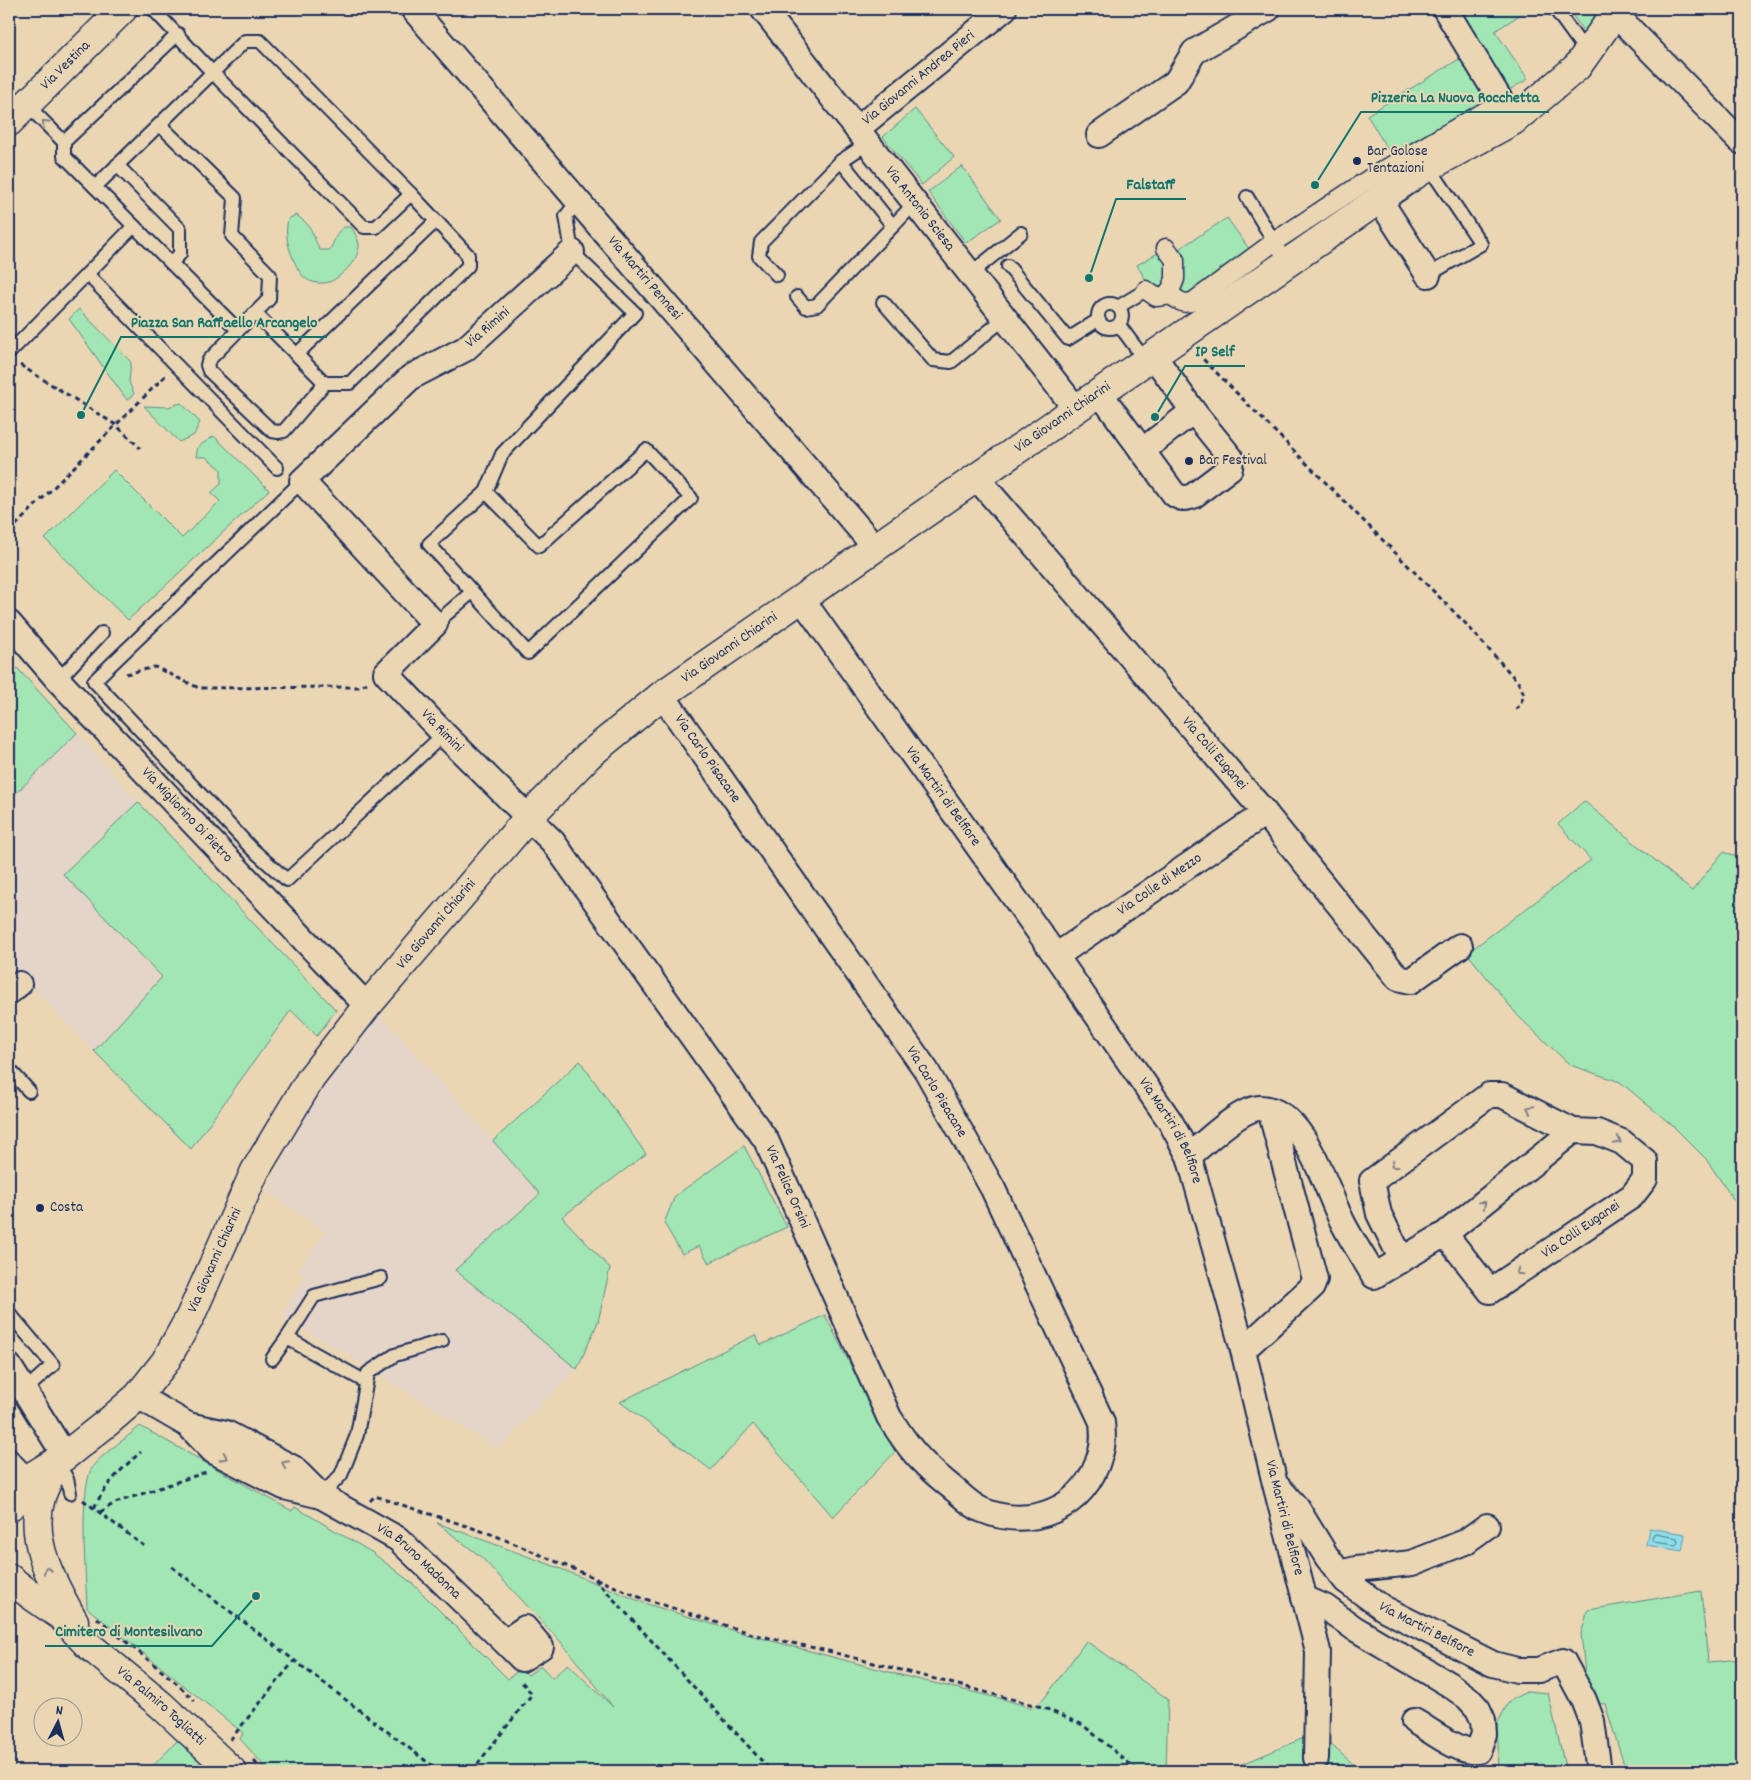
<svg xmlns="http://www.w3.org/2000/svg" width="1751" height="1780" viewBox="0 0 1751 1780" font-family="Dekko,sans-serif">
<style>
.built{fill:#e5d4c8}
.green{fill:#a1e6b3;stroke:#5e8a88}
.water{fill:#8edfe8;stroke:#6099b1}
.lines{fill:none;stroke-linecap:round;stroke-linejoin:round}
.shore{stroke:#497595;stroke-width:1}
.service-casing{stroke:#1b2f5e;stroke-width:16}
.pedestrian-casing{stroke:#1b2f5e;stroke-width:21}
.minor-casing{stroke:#1b2f5e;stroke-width:28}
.secondary-casing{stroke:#1b2f5e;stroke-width:31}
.primary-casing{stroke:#1b2f5e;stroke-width:31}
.path{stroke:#1b2f5e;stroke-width:3;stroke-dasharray:5 4;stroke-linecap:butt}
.service{stroke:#ebd6b4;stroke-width:12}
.pedestrian{stroke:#ebd6b4;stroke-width:18}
.minor{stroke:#ebd6b4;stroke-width:24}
.secondary{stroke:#ebd6b4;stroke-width:28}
.primary{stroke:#ebd6b4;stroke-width:28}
.oneway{stroke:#838289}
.poi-dot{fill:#1b2f5e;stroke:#ebd6b4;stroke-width:2}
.labels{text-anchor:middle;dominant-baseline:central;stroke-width:4;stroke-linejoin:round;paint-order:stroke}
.street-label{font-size:15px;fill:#1b2f5e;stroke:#ebd6b4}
.poi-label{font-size:15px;fill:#1b2f5e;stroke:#ebd6b4;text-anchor:start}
.leader{fill:none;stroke:#0f766e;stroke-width:2}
.callout-dot{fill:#0f766e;stroke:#ebd6b4;stroke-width:2}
.callout-label{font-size:16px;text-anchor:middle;font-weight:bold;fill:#0f766e;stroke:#ebd6b4;stroke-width:4;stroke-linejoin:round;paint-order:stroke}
</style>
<rect width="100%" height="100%" fill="#ebd6b4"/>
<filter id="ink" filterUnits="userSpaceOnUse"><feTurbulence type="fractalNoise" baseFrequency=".02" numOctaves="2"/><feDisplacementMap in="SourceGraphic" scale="10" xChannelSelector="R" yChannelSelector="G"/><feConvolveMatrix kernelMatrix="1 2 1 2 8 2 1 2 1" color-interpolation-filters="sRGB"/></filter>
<g filter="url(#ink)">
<g class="built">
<polygon points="77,733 138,802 64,874 162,977 94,1051 9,964 9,800"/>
<polygon points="380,1014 540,1193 455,1270 577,1369 498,1449 360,1362 281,1316 306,1275 298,1270 326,1232 266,1191 293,1137 289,1136 356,1042"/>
</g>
<g class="green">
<polygon points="1460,9 1529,9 1495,31 1528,79 1509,90"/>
<polygon points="1568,9 1604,9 1587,36"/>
<polygon points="1461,58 1485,100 1485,107 1394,160 1367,115"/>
<polygon points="915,109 954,157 922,185 883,137"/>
<polygon points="962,166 1001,219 966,243 928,192"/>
<path d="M296 215C314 227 311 233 320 250H330L338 232 344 227H351C355 233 358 238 359 245 360 258 341 278 329 282 323 284 315 283 310 281 300 277 296 265 292 256 287 243 285 232 288 219Z"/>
<polygon points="1227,218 1252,253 1186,302 1155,296 1137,265 1161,251 1174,252"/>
<polygon points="79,309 131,362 129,382 134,394 127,400 69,319"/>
<polygon points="181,403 200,422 194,435 179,442 144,406 168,407"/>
<polygon points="214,436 269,490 128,620 45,539 114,470 182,538 220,501 211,493 221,484 221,469 206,457 196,457 198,447"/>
<polygon points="9,659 77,733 9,800"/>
<polygon points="1584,801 1692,891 1723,852 1742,857 1742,1212 1706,1159 1673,1126 1620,1082 1570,1065 1518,1016 1467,953 1591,860 1558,824"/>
<polygon points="138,802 336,1010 317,1036 291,1010 191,1149 94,1051 162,977 63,874"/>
<polygon points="580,1061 646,1154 562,1217 610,1268 598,1322 577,1369 455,1270 540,1194 493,1141"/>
<polygon points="744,1146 787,1227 709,1263 699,1246 682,1254 664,1223 675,1196"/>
<polygon points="825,1315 895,1452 833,1517 753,1424 711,1470 620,1402 755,1335 761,1345"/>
<path d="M140 1426 292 1511 295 1507 373 1553 413 1584 508 1679 521 1668 528 1675 541 1666 552 1678 568 1664 613 1707 561 1642 520 1598 480 1556 437 1523 554 1566 644 1603 738 1632 912 1678 1003 1699 1032 1708 1044 1699 1086 1641 1168 1699 1166 1771H269L240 1739 243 1733 87 1608C86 1578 78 1488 93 1466 101 1455 128 1437 140 1426Z"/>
<polygon points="1701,1591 1708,1662 1742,1659 1742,1771 1626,1771 1605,1704 1588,1702 1581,1634 1588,1610"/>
<polygon points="1528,1691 1548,1693 1566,1771 1494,1771 1499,1768 1497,1724 1509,1701"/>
<polygon points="1311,1735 1328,1742 1361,1771 1226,1771"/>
<polygon points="178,1740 212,1771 148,1771"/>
</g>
<polygon class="water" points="1649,1528 1685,1534 1682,1551 1646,1545"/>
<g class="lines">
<polygon class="shore" points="1655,1534 1677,1538 1678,1543 1676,1545 1654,1542 1652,1539"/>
<defs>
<g id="service">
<polyline points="153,9 212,72 364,227 376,227 411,194"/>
<polyline points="1555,9 1587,53"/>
<polyline points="178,34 64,142 64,156 238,330"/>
<polyline points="26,104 64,142"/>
<polyline points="841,161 893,226"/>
<polyline points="117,165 180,229 180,254 171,263"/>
<polyline points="95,187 245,41 260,41 411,194 468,255 468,266 350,383 325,383 284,431 278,432 272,431 209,371 207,365 209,360 269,299 270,275 232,236 235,198 160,125"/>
<polyline points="1247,197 1287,263"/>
<polyline points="1008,266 1068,339 1098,320"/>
<polyline points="87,274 134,226"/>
<polyline points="970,274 1021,233"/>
<polyline points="777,275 759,256 761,242 841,161 868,143"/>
<polyline points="1428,275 1481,244 1429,167"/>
<polyline points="797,297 806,307 817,305 915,203"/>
<polyline points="883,302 933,360 951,362 1005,318"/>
<circle cx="1110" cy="316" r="12"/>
<polyline points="1118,307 1146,290"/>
<polyline points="255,313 325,383"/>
<polyline points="1119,325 1145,360"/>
<polyline points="9,353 87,274 277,468"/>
<polyline points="296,355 436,221"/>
<polygon points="646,450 691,498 528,653 429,544 486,492 539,546"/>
<polyline points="302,481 94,681 252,849 287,880 444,734"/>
<polyline points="486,492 502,454 635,313 572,252 566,216 578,201"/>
<polyline points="435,624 472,592"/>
<polyline points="58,680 102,633"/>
<polyline points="9,1069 29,1091"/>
<polyline points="9,1313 53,1365 24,1391"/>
<polyline points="272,1359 287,1338"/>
<polyline points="366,1382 287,1338 314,1296 381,1278"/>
<polyline points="9,1454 31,1477"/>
<polyline points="57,1461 67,1479 70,1493"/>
<polyline points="321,1496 341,1475 357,1435 368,1373 395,1355 442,1341"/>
</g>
<g id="pedestrian">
<polyline points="1146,290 1156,297 1165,296 1171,289 1175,279 1175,260 1166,248"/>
<path d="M1166 295C1179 296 1179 307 1194 301L1274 242 1375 175 1501 102"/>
</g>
<g id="minor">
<path id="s1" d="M413 9 875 547"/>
<path id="s2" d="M763 9 1076 409"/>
<polyline points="1445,9 1513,121"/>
<polyline points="1615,14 1740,141 1742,139"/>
<path id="s3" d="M857 129 1004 9"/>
<polyline points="1099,135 1176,82 1194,52 1268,9"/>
<polyline points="1379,199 1428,275"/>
<path id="s4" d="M572 252 465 349 411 377 302 481 435 624 386 673 444 734 553 842 766 1140 889 1417C900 1434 911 1451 926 1465 935 1474 945 1482 955 1490 963 1497 972 1506 982 1510 1031 1531 1086 1508 1100 1455 1104 1444 1103 1433 1102 1422L993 1189 926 1070 662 695"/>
<path d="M1099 392 1174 494C1181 499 1185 499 1193 496L1230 468 1231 458 1193 411 1153 355"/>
<polyline points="1142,451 1193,411"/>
<path id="s5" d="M976 477 1265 813 1398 978 1411 981 1460 946"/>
<path id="s6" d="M801 598 1056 956 1170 1121 1189 1156 1243 1350 1275 1484 1318 1651 1316 1758"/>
<path id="s7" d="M9 623 58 680 367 1006"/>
<path id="s8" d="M1056 956 1265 813"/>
<polyline points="9,992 19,984"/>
<path d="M1189 1156C1205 1143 1240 1108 1260 1108 1305 1108 1326 1191 1343 1223 1352 1241 1364 1258 1374 1276L1445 1234 1573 1131 1597 1132 1622 1142 1645 1161V1179L1632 1196 1490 1291 1445 1234"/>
<polyline points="1402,1260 1379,1214 1372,1181 1489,1095 1502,1095 1573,1131"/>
<polyline points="1243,1350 1312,1287 1315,1279 1270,1110"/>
<polyline points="9,1366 65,1456"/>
<polyline points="138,1396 188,1425 226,1433 293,1468 321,1496"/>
<path id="s9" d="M188 1425 213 1451 284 1487 321 1496 398 1539 505 1642 522 1659 541 1647 525 1628 505 1642"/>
<path id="s10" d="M1280 1489 1297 1508 1327 1557 1346 1581 1383 1608 1493 1664 1517 1670H1539L1563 1661 1584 1700 1592 1721 1599 1771"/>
<polyline points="1340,1573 1356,1569 1412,1563 1465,1542 1487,1526"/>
<path d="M1304 1598 1325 1607 1354 1628 1450 1685 1468 1698 1478 1709 1483 1720 1484 1734 1478 1751C1460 1754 1430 1730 1414 1721"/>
</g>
<g id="secondary">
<path id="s11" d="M9 1483 31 1477 65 1456 108 1422 138 1396 165 1362 190 1317 255 1171 311 1078 367 1006 528 818 589 755 662 695 1371 205 1419 172 1513 121 1577 67 1618 9"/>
<polyline points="9,1507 19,1499 31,1477"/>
</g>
<g id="primary">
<path id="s12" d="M9 122 123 9"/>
<path d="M56 1461C52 1473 45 1485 41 1497 28 1541 53 1584 74 1621"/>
<path id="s13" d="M9 1578 32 1596 61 1616 87 1644 161 1705 232 1771"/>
</g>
</defs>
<use href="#service" class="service-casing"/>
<use href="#pedestrian" class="pedestrian-casing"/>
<use href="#minor" class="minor-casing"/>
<use href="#secondary" class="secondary-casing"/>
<use href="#primary" class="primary-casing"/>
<g class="path">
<polyline points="1197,353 1466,624 1518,682 1524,694 1520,705 1513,712"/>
<polyline points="20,365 116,425 140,448"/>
<polyline points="9,532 166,375"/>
<polyline points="126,674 155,667 199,688 360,687 367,683"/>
<polyline points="83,1500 144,1546"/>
<polyline points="370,1501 375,1496 494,1535 639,1597 752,1634 828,1651 1042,1707 1083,1725 1138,1771"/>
<path d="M94 1508C105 1485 122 1468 141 1452"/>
<polyline points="100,1512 115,1503 206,1472"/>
<polyline points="172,1567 439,1771"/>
<polyline points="595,1579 771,1771"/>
<polyline points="97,1618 174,1681 195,1701"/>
<polyline points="230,1740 294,1661"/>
<polyline points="254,1761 263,1771"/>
<polyline points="472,1771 532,1694 521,1681"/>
</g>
<use href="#service" class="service"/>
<use href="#pedestrian" class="pedestrian"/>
<use href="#minor" class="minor"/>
<use href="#secondary" class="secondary"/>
<use href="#primary" class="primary"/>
</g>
<defs><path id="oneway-chevron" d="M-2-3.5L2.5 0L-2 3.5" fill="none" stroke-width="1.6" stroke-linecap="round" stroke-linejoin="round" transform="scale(1.25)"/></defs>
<g class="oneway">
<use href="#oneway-chevron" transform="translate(45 123) rotate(-135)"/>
<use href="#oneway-chevron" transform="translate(1530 1109) rotate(-153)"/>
<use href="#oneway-chevron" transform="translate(1618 1141) rotate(26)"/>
<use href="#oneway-chevron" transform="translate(1394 1165) rotate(143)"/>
<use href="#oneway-chevron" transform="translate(1483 1204) rotate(-39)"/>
<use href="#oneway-chevron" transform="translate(1519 1272) rotate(146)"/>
<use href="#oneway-chevron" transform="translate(224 1457) rotate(27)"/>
<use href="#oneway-chevron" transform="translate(285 1464) rotate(-152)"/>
<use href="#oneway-chevron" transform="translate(47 1570) rotate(-112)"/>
</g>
</g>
<g class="poi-dot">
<circle cx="1357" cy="161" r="5"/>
<circle cx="1189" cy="461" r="5"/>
<circle cx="40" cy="1208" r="5"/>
</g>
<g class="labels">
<g class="street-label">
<text stroke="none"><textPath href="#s12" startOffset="80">Via Vestina</textPath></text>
<text stroke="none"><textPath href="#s3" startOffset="80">Via Giovanni Andrea Pieri</textPath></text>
<text stroke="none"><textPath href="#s2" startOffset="254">Via Antonio Sciesa</textPath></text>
<text stroke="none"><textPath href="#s1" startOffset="355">Via Martiri Pennesi</textPath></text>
<text transform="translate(488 328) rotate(-41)">Via Rimini</text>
<text stroke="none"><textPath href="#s11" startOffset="1529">Via Giovanni Chiarini</textPath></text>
<text stroke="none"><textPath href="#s11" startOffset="1124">Via Giovanni Chiarini</textPath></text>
<text stroke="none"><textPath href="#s4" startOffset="701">Via Rimini</textPath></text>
<text stroke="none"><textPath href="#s5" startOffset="365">Via Colli Euganei</textPath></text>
<text transform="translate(707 759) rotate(55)">Via Carlo Pisacane</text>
<text stroke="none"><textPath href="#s6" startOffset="244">Via Martiri di Belfiore</textPath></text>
<text stroke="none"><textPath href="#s7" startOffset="262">Via Migliorino Di Pietro</textPath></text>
<text stroke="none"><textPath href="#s8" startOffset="126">Via Colle di Mezzo</textPath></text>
<text stroke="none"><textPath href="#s11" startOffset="719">Via Giovanni Chiarini</textPath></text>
<text transform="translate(936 1092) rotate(59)">Via Carlo Pisacane</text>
<text stroke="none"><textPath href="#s6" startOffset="649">Via Martiri di Belfiore</textPath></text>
<text stroke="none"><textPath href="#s4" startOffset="1276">Via Felice Orsini</textPath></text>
<text transform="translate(1581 1230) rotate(-34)">Via Colli Euganei</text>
<text stroke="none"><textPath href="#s11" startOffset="314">Via Giovanni Chiarini</textPath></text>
<text stroke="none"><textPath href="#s6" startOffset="1054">Via Martiri di Belfiore</textPath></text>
<text stroke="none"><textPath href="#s9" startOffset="272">Via Bruno Madonna</textPath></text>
<text stroke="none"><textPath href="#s10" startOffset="208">Via Martiri Belfiore</textPath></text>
<text stroke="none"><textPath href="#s13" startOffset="199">Via Palmiro Togliatti</textPath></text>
</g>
<g class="poi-label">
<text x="1367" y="152">Bar Golose<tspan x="1367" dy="17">Tentazioni</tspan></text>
<text x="1199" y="461">Bar Festival</text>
<text x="50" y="1208">Costa</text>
</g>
</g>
<path class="leader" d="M1315 185L1361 112H1549M1089 278L1116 199H1186M81 415L121 337H327M1155 417L1185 366H1245M256 1596L212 1646H45"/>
<g class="callout-dot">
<circle cx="1315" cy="185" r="5"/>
<circle cx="1089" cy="278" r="5"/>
<circle cx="81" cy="415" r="5"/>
<circle cx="1155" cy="417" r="5"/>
<circle cx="256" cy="1596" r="5"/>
</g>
<g class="callout-label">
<text x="1455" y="102">Pizzeria La Nuova Rocchetta</text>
<text x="1151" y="189">Falstaff</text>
<text x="224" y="327">Piazza San Raffaello Arcangelo</text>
<text x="1215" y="356">IP Self</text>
<text x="129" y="1636">Cimitero di Montesilvano</text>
</g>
<rect width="1751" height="1780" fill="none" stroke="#ebd6b4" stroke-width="30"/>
<rect x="15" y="15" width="1721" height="1750" fill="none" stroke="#1b2f5e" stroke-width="2" filter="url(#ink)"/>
<g transform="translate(58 1722) rotate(6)"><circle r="24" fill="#ebd6b4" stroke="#989392"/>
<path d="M0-4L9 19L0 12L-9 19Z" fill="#1b2f5e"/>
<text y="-8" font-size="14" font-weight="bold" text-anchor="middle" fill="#1b2f5e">N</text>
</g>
</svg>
